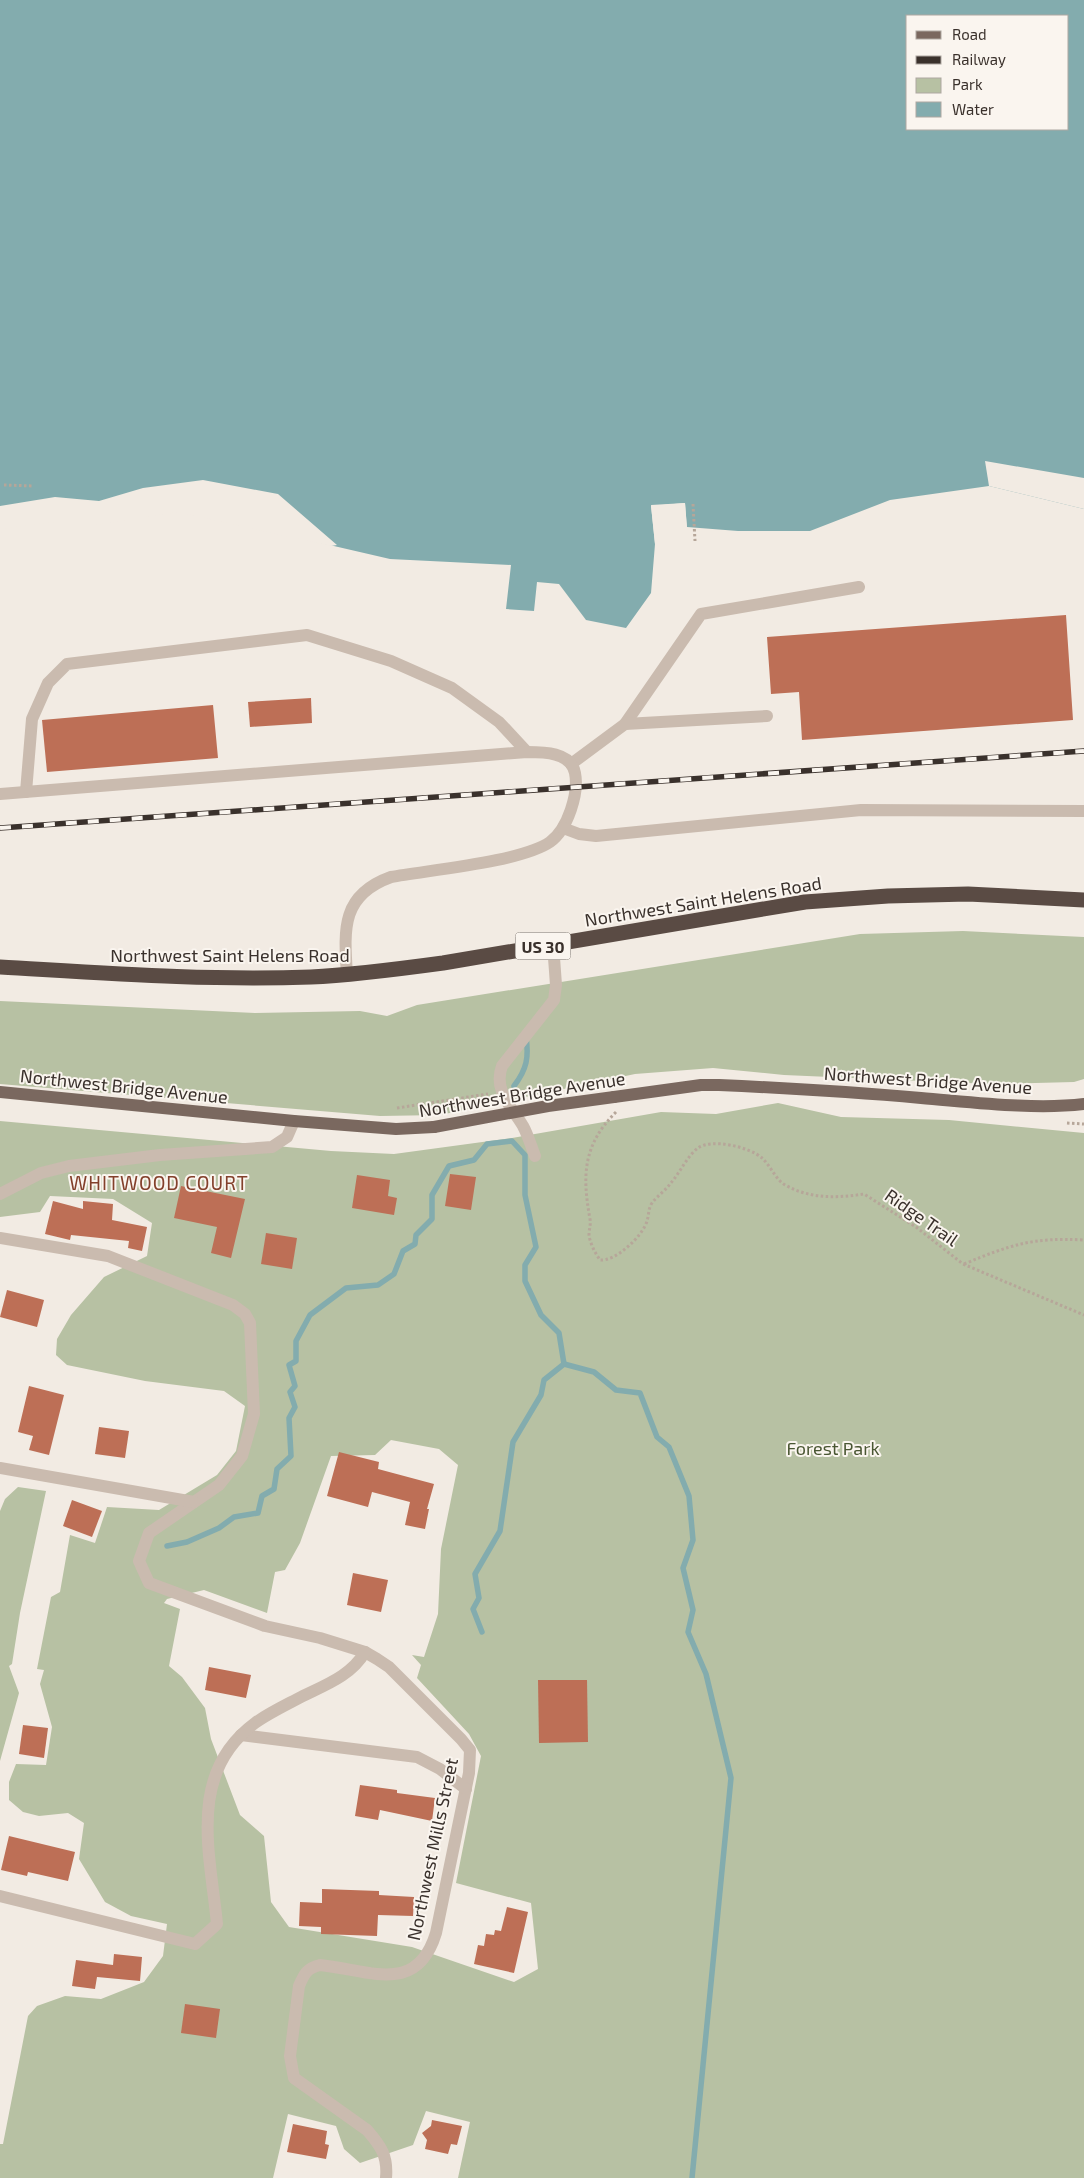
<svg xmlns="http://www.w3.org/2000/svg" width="1084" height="2178" viewBox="0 0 1084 2178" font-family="'Exo 2',sans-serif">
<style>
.green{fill:#b7c1a3;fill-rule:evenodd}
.water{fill:#83acae;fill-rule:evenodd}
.pier{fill:#f2ebe3}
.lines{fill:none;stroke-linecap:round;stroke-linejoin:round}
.stream{stroke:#83acae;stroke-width:5.5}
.building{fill:#bd6f56}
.path{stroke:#b6a699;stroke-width:3;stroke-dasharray:2.5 2.5;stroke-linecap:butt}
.minor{stroke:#cabbaf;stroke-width:12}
.major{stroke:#7a685f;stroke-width:12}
.highway{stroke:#5a4b44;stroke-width:15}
.rail-casing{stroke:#3a312c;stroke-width:5.5}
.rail{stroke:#faf5ef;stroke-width:4;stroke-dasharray:11;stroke-linecap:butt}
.major-bridge{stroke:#7a685f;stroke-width:12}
.labels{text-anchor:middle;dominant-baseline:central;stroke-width:4;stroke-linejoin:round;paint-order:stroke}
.shield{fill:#faf5ef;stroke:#746c66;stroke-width:1}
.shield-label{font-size:16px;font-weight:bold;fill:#3a312c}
.street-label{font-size:18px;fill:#3a312c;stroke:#faf5ef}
.park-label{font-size:18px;fill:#495632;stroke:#faf5ef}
.neighbourhood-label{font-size:19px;letter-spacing:1px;fill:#83402b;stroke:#faf5ef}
</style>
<rect width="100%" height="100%" fill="#f2ebe3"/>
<g class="green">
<polygon points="963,931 1084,937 1084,1079 1074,1082 991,1084 784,1075 713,1068 635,1074 440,1115 380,1116 0,1084 0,1001 255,1013 360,1011 387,1016 417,1005 860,934"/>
<path d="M778 1103 841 1117 949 1120 1084 1133V2178H458L470 2122 426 2111 413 2145 360 2163 344 2149 336 2126 288 2114 273 2178H0V2144H3L28 2016 37 2006 65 1996 101 1999 144 1982 163 1956 167 1924 131 1916 105 1902 79 1859 84 1823 68 1813 39 1816 23 1812 9 1800V1782L16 1764 46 1765 52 1727 40 1684 44 1670 37 1669 51 1597 60 1592 70 1535 95 1543 107 1507 159 1510 217 1475 236 1451 245 1406 224 1391 145 1381 67 1365 56 1355 57 1339 71 1315 104 1277 147 1256 152 1223 113 1199 50 1196 40 1212 0 1217V1121L331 1151 394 1154 512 1138 661 1112 716 1114ZM391 1440 439 1449 458 1465 441 1549 438 1614 424 1657 412 1655 421 1665 417 1678 469 1734 481 1756 456 1883 531 1903 538 1969 514 1982 412 1947 289 1927 271 1902 264 1836 240 1815 211 1739 205 1708 182 1677 169 1666 180 1609 164 1603 167 1599 204 1590 267 1613 275 1572 285 1570 300 1543 331 1456 375 1455Z"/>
<polygon points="18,1487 46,1491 20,1613 12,1664 9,1666 19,1693 0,1761 0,1511 5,1499"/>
</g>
<path class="water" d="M0 0H1084V509L989 486 890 500 810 531H738L687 527 685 503 651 506 655 544 651 593 626 628 586 620 559 584 537 582 534 611 506 609 511 565 390 559 178 510 53 520 6 526 0 531ZM908 16H1068V129H908Z"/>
<g class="pier">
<polygon points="985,461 1084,478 1084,509 989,486"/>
<polygon points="203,480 278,494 337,545 331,546 178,512 95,525 53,522 7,528 0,533 0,506 55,497 99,501 143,488"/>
<polygon points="685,503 687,530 685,528 683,505 654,508 657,544 655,544 651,505"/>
</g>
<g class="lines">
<g class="stream">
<path d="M514 1086C527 1069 529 1057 526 1037"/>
<polyline points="564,1364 594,1372 616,1390 640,1393 657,1437 669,1447 689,1496 693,1540 683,1568 693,1610 688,1632 706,1674 731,1778 692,2178"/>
<polyline points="167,1546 187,1542 219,1528 234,1517 258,1513 262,1496 274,1489 277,1469 291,1456 289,1418 295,1407 290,1392 295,1386 289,1365 296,1361 296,1341 310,1315 346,1288 378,1285 394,1274 403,1251 415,1244 416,1235 432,1219 432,1195 449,1166 474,1160 487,1144 512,1141 525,1155 525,1195 536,1247 525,1265 525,1281 541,1315 559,1333 564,1364"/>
<polyline points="482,1632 473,1609 479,1598 475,1574 500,1531 513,1442 541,1395 544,1380 564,1364"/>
</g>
</g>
<g class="building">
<polygon points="1066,615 1073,720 802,740 799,692 771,694 767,637"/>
<polygon points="311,698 312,723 250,727 248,702"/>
<polygon points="213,705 218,758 47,772 42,720"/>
<polygon points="450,1174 476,1177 471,1210 445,1206"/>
<polygon points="357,1175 390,1180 388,1196 397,1198 394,1215 352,1208"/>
<polygon points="181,1186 245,1199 231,1258 211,1253 217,1227 174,1218"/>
<polygon points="53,1201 83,1209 83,1201 113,1204 112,1220 147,1227 142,1251 128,1248 129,1241 71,1235 70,1240 45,1234"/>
<polygon points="266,1233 297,1238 292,1269 261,1264"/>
<polygon points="7,1290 44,1300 37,1327 0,1317"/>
<polygon points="29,1386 64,1395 49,1455 29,1450 33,1436 18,1432"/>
<polygon points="99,1427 129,1431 125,1458 95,1454"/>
<polygon points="339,1452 379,1462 378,1469 434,1484 427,1509 429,1509 425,1529 405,1525 410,1502 372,1492 368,1507 327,1496"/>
<polygon points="72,1500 102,1511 92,1537 63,1526"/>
<polygon points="353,1573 388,1580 381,1612 347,1605"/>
<polygon points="209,1667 251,1675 246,1698 205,1690"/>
<polygon points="538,1680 587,1680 588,1742 539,1743"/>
<polygon points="23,1725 48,1728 44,1758 19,1754"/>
<polygon points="360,1785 397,1790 397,1793 435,1798 432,1821 380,1810 378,1820 355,1816"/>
<polygon points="9,1836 75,1852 68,1881 28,1872 27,1876 1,1870"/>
<polygon points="322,1889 379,1891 379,1895 414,1897 413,1916 378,1915 377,1936 321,1934 321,1927 299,1926 300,1902 322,1903"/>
<polygon points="507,1907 528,1912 514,1973 474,1964 478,1945 484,1946 486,1934 494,1935 495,1930 501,1931"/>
<polygon points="114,1954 142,1957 140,1981 97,1977 95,1989 72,1986 76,1960 113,1965"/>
<polygon points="185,2004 220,2009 216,2038 181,2033"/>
<polygon points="432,2120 462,2126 457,2145 451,2144 448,2154 425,2149 427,2140 422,2133 431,2126"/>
<polygon points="293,2124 327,2131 325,2144 329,2145 326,2159 287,2152"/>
</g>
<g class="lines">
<g class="path">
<polyline points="4,485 33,486"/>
<polyline points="693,504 695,541"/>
<polyline points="397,1108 488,1094"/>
<path d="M616 1112C583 1145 582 1175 590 1219 591 1225 589 1229 589 1235 590 1243 595 1253 600 1260 615 1262 643 1236 647 1221 649 1215 648 1209 652 1203 657 1196 665 1191 670 1184 680 1173 687 1156 698 1148 711 1138 750 1147 762 1158 771 1166 776 1181 787 1186 811 1199 838 1198 864 1194L916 1227 963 1264 1084 1315"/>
<polyline points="1067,1123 1084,1124"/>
<path d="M964 1264C1010 1245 1033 1237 1084 1240"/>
</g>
<g class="minor">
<polyline points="625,724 701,614 859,587"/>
<polyline points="571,764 625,724 767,716"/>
<polyline points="26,792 32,719 48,683 67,664 307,635 391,661 452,688 499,722 527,752"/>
<path d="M0 794 527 752C543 752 571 752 575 773 579 793 568 829 550 842 521 862 429 870 391 877 341 895 344 929 347 975"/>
<polyline points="563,828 579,834 596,836 861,810 1084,811"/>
<path d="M535 1156C531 1146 528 1135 523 1126 511 1106 493 1090 502 1066L554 1000 556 985 553 944"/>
<polyline points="0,1194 41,1173 69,1166 160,1155 272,1147 287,1137 294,1121"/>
<path d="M0 1238 108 1256 233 1305 245 1314 250 1323 254 1414 242 1456 219 1485 149 1533 139 1561 149 1583 265 1626 320 1638 365 1652 377 1659 389 1667 461 1739 470 1750 469 1773 436 1933C417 1996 369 1970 320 1965 307 1968 304 1974 299 1986L290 2056 294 2078 367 2130C381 2146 388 2156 386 2178"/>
<polyline points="0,1468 194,1502"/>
<polyline points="241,1735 417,1757 440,1769 466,1789"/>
<path d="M0 1896 195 1944 217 1924C210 1852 187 1773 255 1723 269 1713 286 1705 301 1697 325 1685 351 1676 365 1652"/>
</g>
<g class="major">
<polyline points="0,1092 294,1121 396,1129 434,1127"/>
<path d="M614 1097 701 1085H719C786 1088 854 1092 921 1098 971 1102 1034 1110 1084 1104"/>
</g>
<path class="highway" d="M0 967C103 973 207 981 311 977 355 975 399 969 443 963L805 902 888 896 968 894 1084 900"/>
<defs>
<polyline id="rail" points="0,828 1084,751"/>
</defs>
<use href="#rail" class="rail-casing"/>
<use href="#rail" class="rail"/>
<polyline class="major-bridge" points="434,1127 548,1106 614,1097"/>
</g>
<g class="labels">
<rect class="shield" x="515.5" y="932.5" width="55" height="27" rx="4"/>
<g class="shield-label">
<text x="543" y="946">US 30</text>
</g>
<g class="street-label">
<text transform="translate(703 901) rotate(-9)">Northwest Saint Helens Road</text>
<text x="230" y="955">Northwest Saint Helens Road</text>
<text transform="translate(928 1080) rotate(4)">Northwest Bridge Avenue</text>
<text transform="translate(124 1086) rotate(6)">Northwest Bridge Avenue</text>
<text transform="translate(522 1094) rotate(-9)">Northwest Bridge Avenue</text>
<text transform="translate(922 1217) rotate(35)">Ridge Trail</text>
<text transform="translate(432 1849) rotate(-78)">Northwest Mills Street</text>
</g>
<g class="park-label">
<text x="833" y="1448">Forest Park</text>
</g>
<g class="neighbourhood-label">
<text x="159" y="1182">WHITWOOD COURT</text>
</g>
</g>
<rect x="906" y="15" width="162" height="115" fill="#faf5ef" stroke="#ada7a1"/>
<rect x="916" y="31" width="25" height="8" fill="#7a685f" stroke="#ada7a1"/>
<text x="952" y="40" font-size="15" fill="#3a312c">Road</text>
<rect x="916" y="56" width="25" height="8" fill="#3a312c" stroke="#ada7a1"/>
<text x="952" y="65" font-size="15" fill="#3a312c">Railway</text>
<rect x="916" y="78" width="25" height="15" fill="#b7c1a3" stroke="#ada7a1"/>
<text x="952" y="90" font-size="15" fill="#3a312c">Park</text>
<rect x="916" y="102" width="25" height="15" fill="#83acae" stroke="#ada7a1"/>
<text x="952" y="115" font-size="15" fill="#3a312c">Water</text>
</svg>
